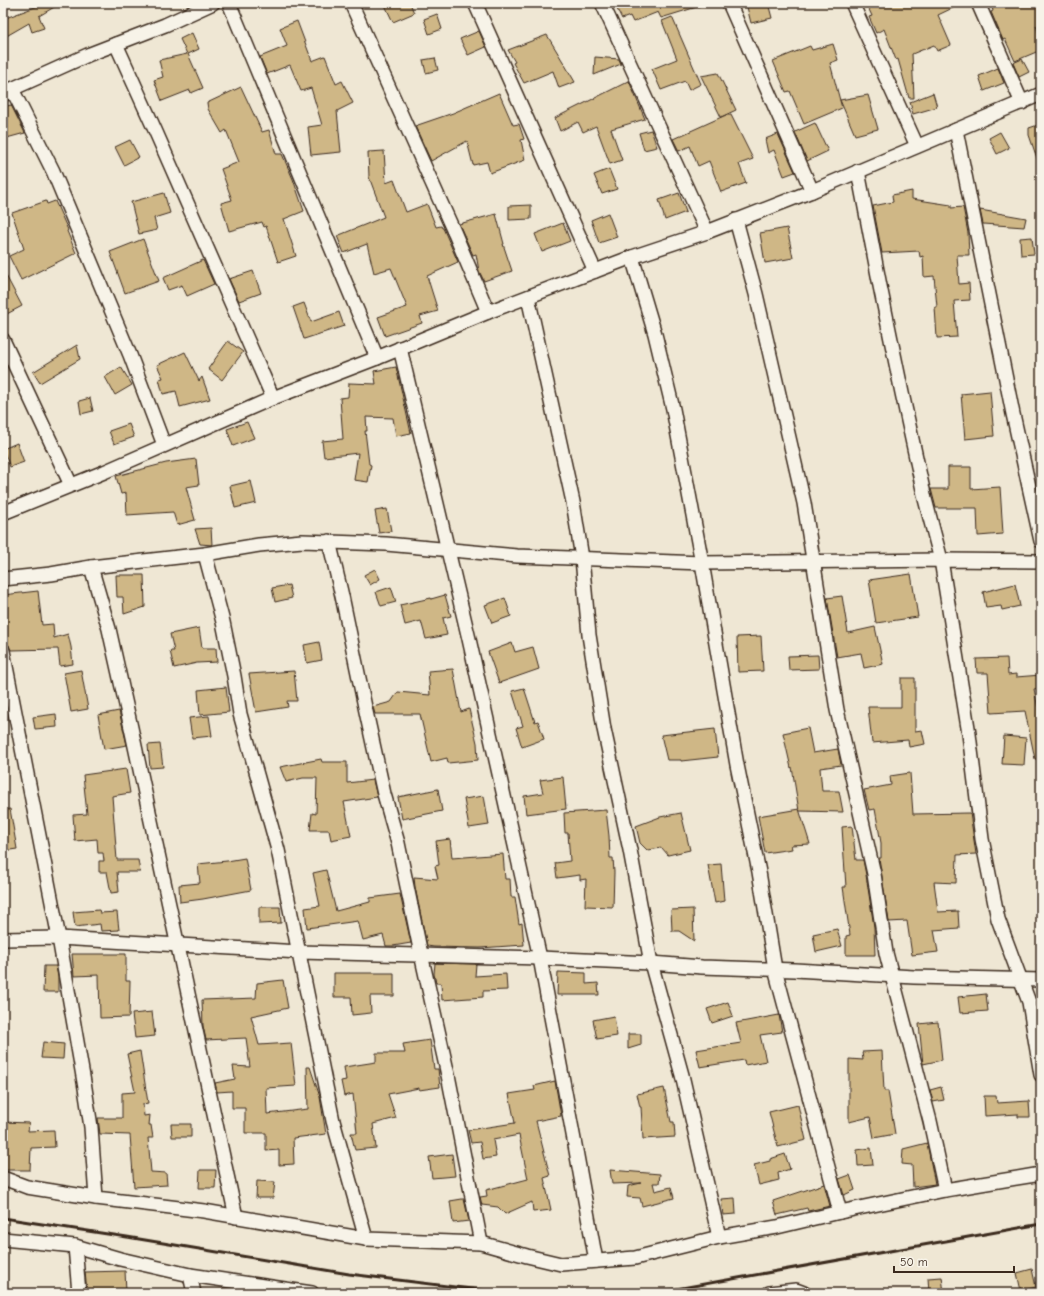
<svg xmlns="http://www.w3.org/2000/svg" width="1044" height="1296" viewBox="0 0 1044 1296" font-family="'Comic Neue',sans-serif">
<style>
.building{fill:#cfb786;stroke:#3b2a1e}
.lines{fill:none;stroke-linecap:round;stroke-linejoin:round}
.minor-casing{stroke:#3b2a1e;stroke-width:16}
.minor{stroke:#f7f3e8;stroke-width:13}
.rail{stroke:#3b2a1e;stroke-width:3}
</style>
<rect width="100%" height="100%" fill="#efe7d4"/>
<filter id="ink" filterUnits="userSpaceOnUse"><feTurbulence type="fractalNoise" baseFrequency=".025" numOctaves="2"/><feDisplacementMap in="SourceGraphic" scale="8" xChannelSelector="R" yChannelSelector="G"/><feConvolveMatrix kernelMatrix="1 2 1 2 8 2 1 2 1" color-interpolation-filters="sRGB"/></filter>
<g filter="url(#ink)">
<g class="building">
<polygon points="46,3 54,3 56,6 39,16 44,28 32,32 29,23 3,38 3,19"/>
<polygon points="384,3 410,3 414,13 393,22"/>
<polygon points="614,3 700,3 700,6 661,18 658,12 633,22 630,16 622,19"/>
<polygon points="746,3 768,3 772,18 751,23"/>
<polygon points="866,3 963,3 938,15 951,45 937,51 934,45 912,54 914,98 909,98 898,59 896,60 884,29 876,33 869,17 872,16"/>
<polygon points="991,3 1036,3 1041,12 1041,24 1036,26 1041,41 1041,50 1015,61 1005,39 1003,40 991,12 993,11"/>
<polygon points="437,14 442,29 429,34 424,19"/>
<polygon points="672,17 701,84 689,90 685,81 661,90 652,69 677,59 662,21"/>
<polygon points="297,21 312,61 325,56 336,84 342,81 353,103 337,111 341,152 311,155 308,127 322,125 311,88 301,91 290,65 267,74 260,57 287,46 280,28"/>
<polygon points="479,31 486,47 468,55 460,39"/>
<polygon points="192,33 199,49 188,54 203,88 191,93 190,90 162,101 154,80 163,77 159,60 187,54 180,39"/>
<polygon points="547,35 565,65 575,82 559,88 553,71 524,83 513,63 515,62 508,50"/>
<polygon points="833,44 838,60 830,63 842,108 804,124 790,91 786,92 773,61 810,46 812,50"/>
<polygon points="595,57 619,59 621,64 594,75"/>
<polygon points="435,58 438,70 426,73 423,60"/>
<polygon points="1022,59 1029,72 1019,77 1013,63"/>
<polygon points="998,68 1004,83 984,91 979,76"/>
<polygon points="718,73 736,110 721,117 701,76"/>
<polygon points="629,81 645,119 611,129 622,160 610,164 596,126 583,132 578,122 560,131 555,118"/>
<polygon points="241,87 262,132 269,130 276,154 282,154 293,179 304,211 284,219 296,256 278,262 266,226 264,227 262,222 229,231 221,203 232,200 221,169 239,162 226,130 222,133 208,109 207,103"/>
<polygon points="499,93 513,125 519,124 524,139 521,140 525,160 490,173 487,162 473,165 467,141 431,161 415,126 453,113"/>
<polygon points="933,93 937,107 913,114 910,102"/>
<polygon points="868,95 878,129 855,135 840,100"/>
<polygon points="11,105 25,133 3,139 3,107"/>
<polygon points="726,115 731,115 753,159 739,164 746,183 721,192 709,161 698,166 690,146 679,151 673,139"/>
<polygon points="815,123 828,151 807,161 795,132"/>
<polygon points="1041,124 1041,163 1039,164 1029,135 1029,128"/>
<polygon points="651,130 657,147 644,150 639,133"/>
<polygon points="1000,132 1009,148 997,154 989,138"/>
<polygon points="778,134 795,172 784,176 774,150 768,153 765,139"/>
<polygon points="130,140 139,157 124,165 115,147"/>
<polygon points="384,151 386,183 394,180 406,212 427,204 436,227 441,226 442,228 443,228 458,262 427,276 438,311 420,316 422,323 385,336 378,317 407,307 391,268 374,273 367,244 344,253 337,236 384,217 369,177 368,152"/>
<polygon points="609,169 617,189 602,194 594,175"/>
<polygon points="912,191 912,199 951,205 951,208 963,207 968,233 969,255 957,255 959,284 969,283 970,300 954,301 957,337 937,338 935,307 937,307 934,276 924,277 923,256 920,257 919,251 882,253 873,206 893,202 892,195"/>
<polygon points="164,193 170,213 154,218 157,230 139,234 131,202"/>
<polygon points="679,193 686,212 665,220 659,200"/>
<polygon points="46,201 47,204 55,201 68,230 67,231 76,253 21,280 9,256 24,249 12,213"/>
<polygon points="531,205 531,219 509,220 509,206"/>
<polygon points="980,210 1026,218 1024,227 983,224"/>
<polygon points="608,213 617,237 599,243 591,220"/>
<polygon points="496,214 504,244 503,244 512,271 484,281 479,271 476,254 473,255 459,224"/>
<polygon points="563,223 570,241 542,252 535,234"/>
<polygon points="787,228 793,258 765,263 760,233"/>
<polygon points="1032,237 1034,254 1021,255 1020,238"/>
<polygon points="143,239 159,281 125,293 110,252"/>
<polygon points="203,260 214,284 187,296 182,285 168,290 163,278"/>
<polygon points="3,270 22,306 3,316"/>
<polygon points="253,271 261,293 239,301 229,279"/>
<polygon points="304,303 311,322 339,312 344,326 304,339 293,307"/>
<polygon points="228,341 243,352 222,380 208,369"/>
<polygon points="77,345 80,359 40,383 33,372"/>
<polygon points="185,352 199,381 202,377 210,399 180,407 176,391 163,394 159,379 163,378 157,365"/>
<polygon points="121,367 132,385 115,395 105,377"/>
<polygon points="396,367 411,433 396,436 393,418 366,417 367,431 365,431 369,464 371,465 368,482 354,480 358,453 324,457 322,441 343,439 340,398 348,397 349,383 376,384 374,371"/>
<polygon points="990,391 994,436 965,439 961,394"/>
<polygon points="90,398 93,411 81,414 79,401"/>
<polygon points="247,422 254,438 233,446 227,429"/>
<polygon points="129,424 134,437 114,444 109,431"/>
<polygon points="17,443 24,462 10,467 3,449"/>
<polygon points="196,459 199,485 186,487 195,520 177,525 173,512 127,515 126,493 121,494 116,476 166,463"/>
<polygon points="948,467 971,467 971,489 1000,487 1003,534 978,536 977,508 936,508 931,489 948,489"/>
<polygon points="251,481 256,503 235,508 230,486"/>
<polygon points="387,509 391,531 379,533 375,511"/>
<polygon points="211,528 212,545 200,544 195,529"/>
<polygon points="375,569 380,579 370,585 364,575"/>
<polygon points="911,574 918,617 876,623 869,580"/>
<polygon points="116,575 144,575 145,607 124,614 123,597 117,597"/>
<polygon points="1015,584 1020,606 1002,610 1001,606 986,608 983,592"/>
<polygon points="289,585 292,598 275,602 272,588"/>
<polygon points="391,587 396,602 381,606 376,592"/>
<polygon points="38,591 42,625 53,624 54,638 68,634 71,647 73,664 60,666 58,649 11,650 9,645 3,643 3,595"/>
<polygon points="445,595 451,616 443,618 447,635 426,639 421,621 405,625 400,605 431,598 431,599"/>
<polygon points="842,596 848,633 875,627 883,664 864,668 861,653 837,657 827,598"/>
<polygon points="505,598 511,616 492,623 485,605"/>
<polygon points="199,628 202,648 216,648 217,662 197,663 174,668 170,651 174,651 170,634"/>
<polygon points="761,636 763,671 738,672 737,637"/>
<polygon points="319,642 322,660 307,663 304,645"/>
<polygon points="512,643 515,652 533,647 539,669 499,683 488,652"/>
<polygon points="818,655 819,669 789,670 788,656"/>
<polygon points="1007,658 1008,675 1016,674 1016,677 1041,675 1041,688 1034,689 1041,723 1041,759 1035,759 1025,711 991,713 988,673 977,673 976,659"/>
<polygon points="453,669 461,712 469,709 477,743 478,760 448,763 447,758 431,762 420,714 375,714 373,707 391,702 398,692 430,695 428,671"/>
<polygon points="81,670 88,709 71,712 64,673"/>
<polygon points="294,671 297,701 287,701 288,707 256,712 249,674"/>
<polygon points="901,678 915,678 915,731 922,730 925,744 909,747 908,740 872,743 868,707 901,707"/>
<polygon points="226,687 229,712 200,715 198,690"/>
<polygon points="524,688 535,722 538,721 544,739 522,747 516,728 523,726 512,691"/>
<polygon points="119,711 127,745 104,749 98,715"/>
<polygon points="56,714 57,727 35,729 33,717"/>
<polygon points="209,716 212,736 192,738 189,718"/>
<polygon points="808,728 813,753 838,749 841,765 820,768 822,791 839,791 843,812 799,811 792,767 791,768 783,733"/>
<polygon points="715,729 718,757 681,761 681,760 667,760 661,735"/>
<polygon points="1004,736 1026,738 1024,765 1002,764"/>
<polygon points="160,744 163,767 150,768 148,745"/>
<polygon points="321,759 322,762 347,762 347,783 373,780 377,797 344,802 351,836 331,840 329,830 310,830 312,813 316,814 317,778 303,778 286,782 280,767"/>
<polygon points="126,769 130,793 112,796 117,860 138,860 140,872 117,872 119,892 111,893 107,872 99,872 99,861 104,861 103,853 98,853 97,839 75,841 73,815 87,814 83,775"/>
<polygon points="910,773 913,814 970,813 976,854 957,855 956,883 934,882 938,912 958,911 959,928 934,930 938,952 912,955 907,921 889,922 879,858 881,858 881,843 875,809 869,810 864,790 891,785 890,776"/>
<polygon points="563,777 566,809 526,814 524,796 543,793 540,780"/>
<polygon points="438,789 442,811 402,819 398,797"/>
<polygon points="484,796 489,825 469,828 464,799"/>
<polygon points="10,809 17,849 3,851 3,810"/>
<polygon points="799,809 810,844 791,845 792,849 765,853 758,816"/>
<polygon points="606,810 609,836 610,858 613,858 614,872 613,907 585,906 586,879 580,880 580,875 557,878 555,863 570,861 568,833 565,833 564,813"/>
<polygon points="681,813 690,850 668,855 662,848 647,850 640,843 636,826 660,817"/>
<polygon points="852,826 856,860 863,860 866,875 874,927 875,955 846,955 846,936 850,935 843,887 846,887 842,827"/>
<polygon points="450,839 452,858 503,854 505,879 510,879 511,897 515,897 519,924 522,923 524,945 480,948 434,947 427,946 415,887 414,877 438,879 435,866 439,865 436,841"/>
<polygon points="245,858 251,890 203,899 180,902 179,885 200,883 198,864 227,861"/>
<polygon points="721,864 724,901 715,903 708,865"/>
<polygon points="326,870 336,911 370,902 370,898 400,894 411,943 393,946 386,946 383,935 363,940 358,921 307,928 305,908 320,906 313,873"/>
<polygon points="259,907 280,907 281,923 259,924"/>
<polygon points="693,909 694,941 679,931 672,931 671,910"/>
<polygon points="99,910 100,913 117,912 119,930 101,931 100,924 75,927 73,912"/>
<polygon points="837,929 842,946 816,952 813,934"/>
<polygon points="72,954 126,954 126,981 130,981 129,1017 100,1018 99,975 74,976"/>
<polygon points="435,963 476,964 475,976 506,974 507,990 483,991 483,997 442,1000 441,983 436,983 434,974"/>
<polygon points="44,966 56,966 58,977 58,992 43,992"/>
<polygon points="558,972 586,973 586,984 598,983 599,995 557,995"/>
<polygon points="334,973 394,973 394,996 370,996 371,1013 352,1015 351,997 334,997"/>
<polygon points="283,980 288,1008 251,1016 259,1045 291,1043 296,1086 266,1088 267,1114 308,1109 307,1067 310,1067 320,1097 326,1134 293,1138 294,1164 279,1165 279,1150 266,1151 266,1133 245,1133 245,1108 232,1108 232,1091 217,1092 215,1083 235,1079 233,1066 250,1067 246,1038 206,1040 203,1026 202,1000 256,998 257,983"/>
<polygon points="986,994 988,1011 960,1013 958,997"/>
<polygon points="728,1002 733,1016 712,1023 707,1009"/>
<polygon points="152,1012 155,1036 135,1038 132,1014"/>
<polygon points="779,1015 782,1032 760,1035 766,1061 745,1065 744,1060 700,1067 696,1050 741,1043 736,1023"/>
<polygon points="614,1016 617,1036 597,1039 593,1020"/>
<polygon points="938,1022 942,1060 923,1064 919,1024"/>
<polygon points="628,1034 641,1034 641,1045 628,1049"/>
<polygon points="430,1040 434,1069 438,1069 440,1087 419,1090 419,1088 388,1094 396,1118 373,1124 376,1148 355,1150 351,1133 357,1133 353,1094 344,1096 341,1081 346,1080 344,1067 376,1062 376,1053 405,1053 403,1044"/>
<polygon points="43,1042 64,1044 63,1059 41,1058"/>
<polygon points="140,1051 148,1103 143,1104 144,1116 150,1115 149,1125 151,1125 153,1138 148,1138 151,1172 166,1173 167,1185 134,1187 130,1135 100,1134 98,1118 122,1118 122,1093 135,1092 127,1054"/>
<polygon points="882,1051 884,1091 888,1091 895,1134 874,1138 870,1117 849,1122 849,1059 863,1060 862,1052"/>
<polygon points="555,1081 561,1116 536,1121 550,1176 544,1178 551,1210 533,1212 532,1202 505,1214 498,1207 482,1205 480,1197 487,1196 486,1190 528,1179 519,1135 493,1140 496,1157 483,1159 480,1142 471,1143 468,1130 515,1123 509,1094 535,1090 534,1086"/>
<polygon points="941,1087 944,1100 933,1102 930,1090"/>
<polygon points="664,1088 671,1122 674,1122 675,1137 643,1139 641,1107 640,1107 637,1094"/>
<polygon points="984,1096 996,1096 997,1103 1029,1101 1030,1117 1018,1117 1018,1114 985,1116"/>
<polygon points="798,1105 806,1140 778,1147 769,1112"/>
<polygon points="3,1122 29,1123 28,1131 54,1130 55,1147 31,1148 30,1170 3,1170"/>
<polygon points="171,1124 191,1124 191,1137 172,1137"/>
<polygon points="927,1143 935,1184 913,1187 912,1165 902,1164 903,1149"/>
<polygon points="871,1148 873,1165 858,1166 857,1150"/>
<polygon points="452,1154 455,1176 432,1178 429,1157"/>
<polygon points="785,1154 790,1169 778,1173 779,1180 759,1185 754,1165 770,1161 770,1159"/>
<polygon points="200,1170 216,1170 215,1188 199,1188"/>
<polygon points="610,1170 660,1174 659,1183 653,1183 655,1191 671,1187 674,1198 642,1206 640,1198 627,1197 628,1186 641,1183 612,1184"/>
<polygon points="850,1175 855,1190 844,1195 839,1179"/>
<polygon points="257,1181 275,1182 273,1198 256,1198"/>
<polygon points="824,1184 830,1206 808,1211 807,1208 777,1215 773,1201"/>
<polygon points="735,1198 736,1214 723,1215 721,1199"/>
<polygon points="462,1199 464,1199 469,1221 453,1223 450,1201"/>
<polygon points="1032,1269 1036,1287 1021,1291 1017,1273"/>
<polygon points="125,1271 126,1291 87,1292 85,1272"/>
<polygon points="942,1277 944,1293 929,1293 928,1278"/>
</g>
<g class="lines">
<defs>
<g id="minor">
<polyline points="229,3 377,358"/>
<polyline points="351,3 455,234 488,312"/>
<polyline points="475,3 595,271"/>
<polyline points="602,3 707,232"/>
<polyline points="729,3 812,191"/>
<polyline points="852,3 917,146"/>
<polyline points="978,3 1022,103"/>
<polyline points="116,44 155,130 273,398"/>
<polyline points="12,89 53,171 130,355 164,445"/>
<polyline points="3,95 12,89 90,54 165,25 213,3"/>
<polyline points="956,130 1013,414 1041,541"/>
<polyline points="858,171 880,286 902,393 925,499 941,560 969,734 982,839 998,919 1029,1002 1041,1075"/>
<polyline points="736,220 756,294 804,503 837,710 874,874 886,953 930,1121 945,1190"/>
<polyline points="632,257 655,334 673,409 702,563 737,765 759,872 775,969 840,1212"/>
<polyline points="528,297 573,502 582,558 589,635 604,729 630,850 651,963 682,1075 719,1237"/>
<polyline points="3,340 71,485"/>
<polyline points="400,348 469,639 540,958 575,1145 596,1261"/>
<polyline points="3,513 104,472 273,398 377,358 488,312 632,257 707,232 812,191 1041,94"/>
<polyline points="329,541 342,596 365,707 384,794 398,843 421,954 448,1075 481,1243"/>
<polyline points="205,554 223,622 234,676 240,714 278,850 333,1121 366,1239"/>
<polyline points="91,567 109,629 130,723 236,1217"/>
<polyline points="3,579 51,574 91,567 205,554 259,545 302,541 386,544 517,556 702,563 941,560 1041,561"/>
<polyline points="3,651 59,938 85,1088 91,1127 96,1198"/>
<polyline points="3,939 59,938 299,952 540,958 651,963 702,967 795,970 914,977 1041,980"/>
<polyline points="3,1178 27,1187 96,1198 204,1211 366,1239 481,1243 527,1256 561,1264 635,1258 719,1237 777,1227 840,1212 945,1190 1041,1174"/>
<polyline points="3,1239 75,1246 79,1293"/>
<polyline points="75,1246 120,1259 190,1275 312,1293"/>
<polyline points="190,1275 194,1293"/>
<polyline points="769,1293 796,1290 804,1293"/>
</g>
</defs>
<use href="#minor" class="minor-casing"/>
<use href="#minor" class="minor"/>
<g class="rail">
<polyline points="3,1218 127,1237 349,1274 504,1293"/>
<polyline points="636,1293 665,1291 1041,1224"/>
</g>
</g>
</g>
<rect width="1044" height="1296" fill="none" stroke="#f7f3e8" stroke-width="16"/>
<rect x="8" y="8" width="1028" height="1280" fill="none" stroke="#3b2a1e" stroke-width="1.5" filter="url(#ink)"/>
<path d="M894 1266v6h120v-6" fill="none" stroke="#3b2a1e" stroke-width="2"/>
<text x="900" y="1266" font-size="12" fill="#3b2a1e" stroke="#f7f3e8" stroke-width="3" paint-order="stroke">50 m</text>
</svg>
